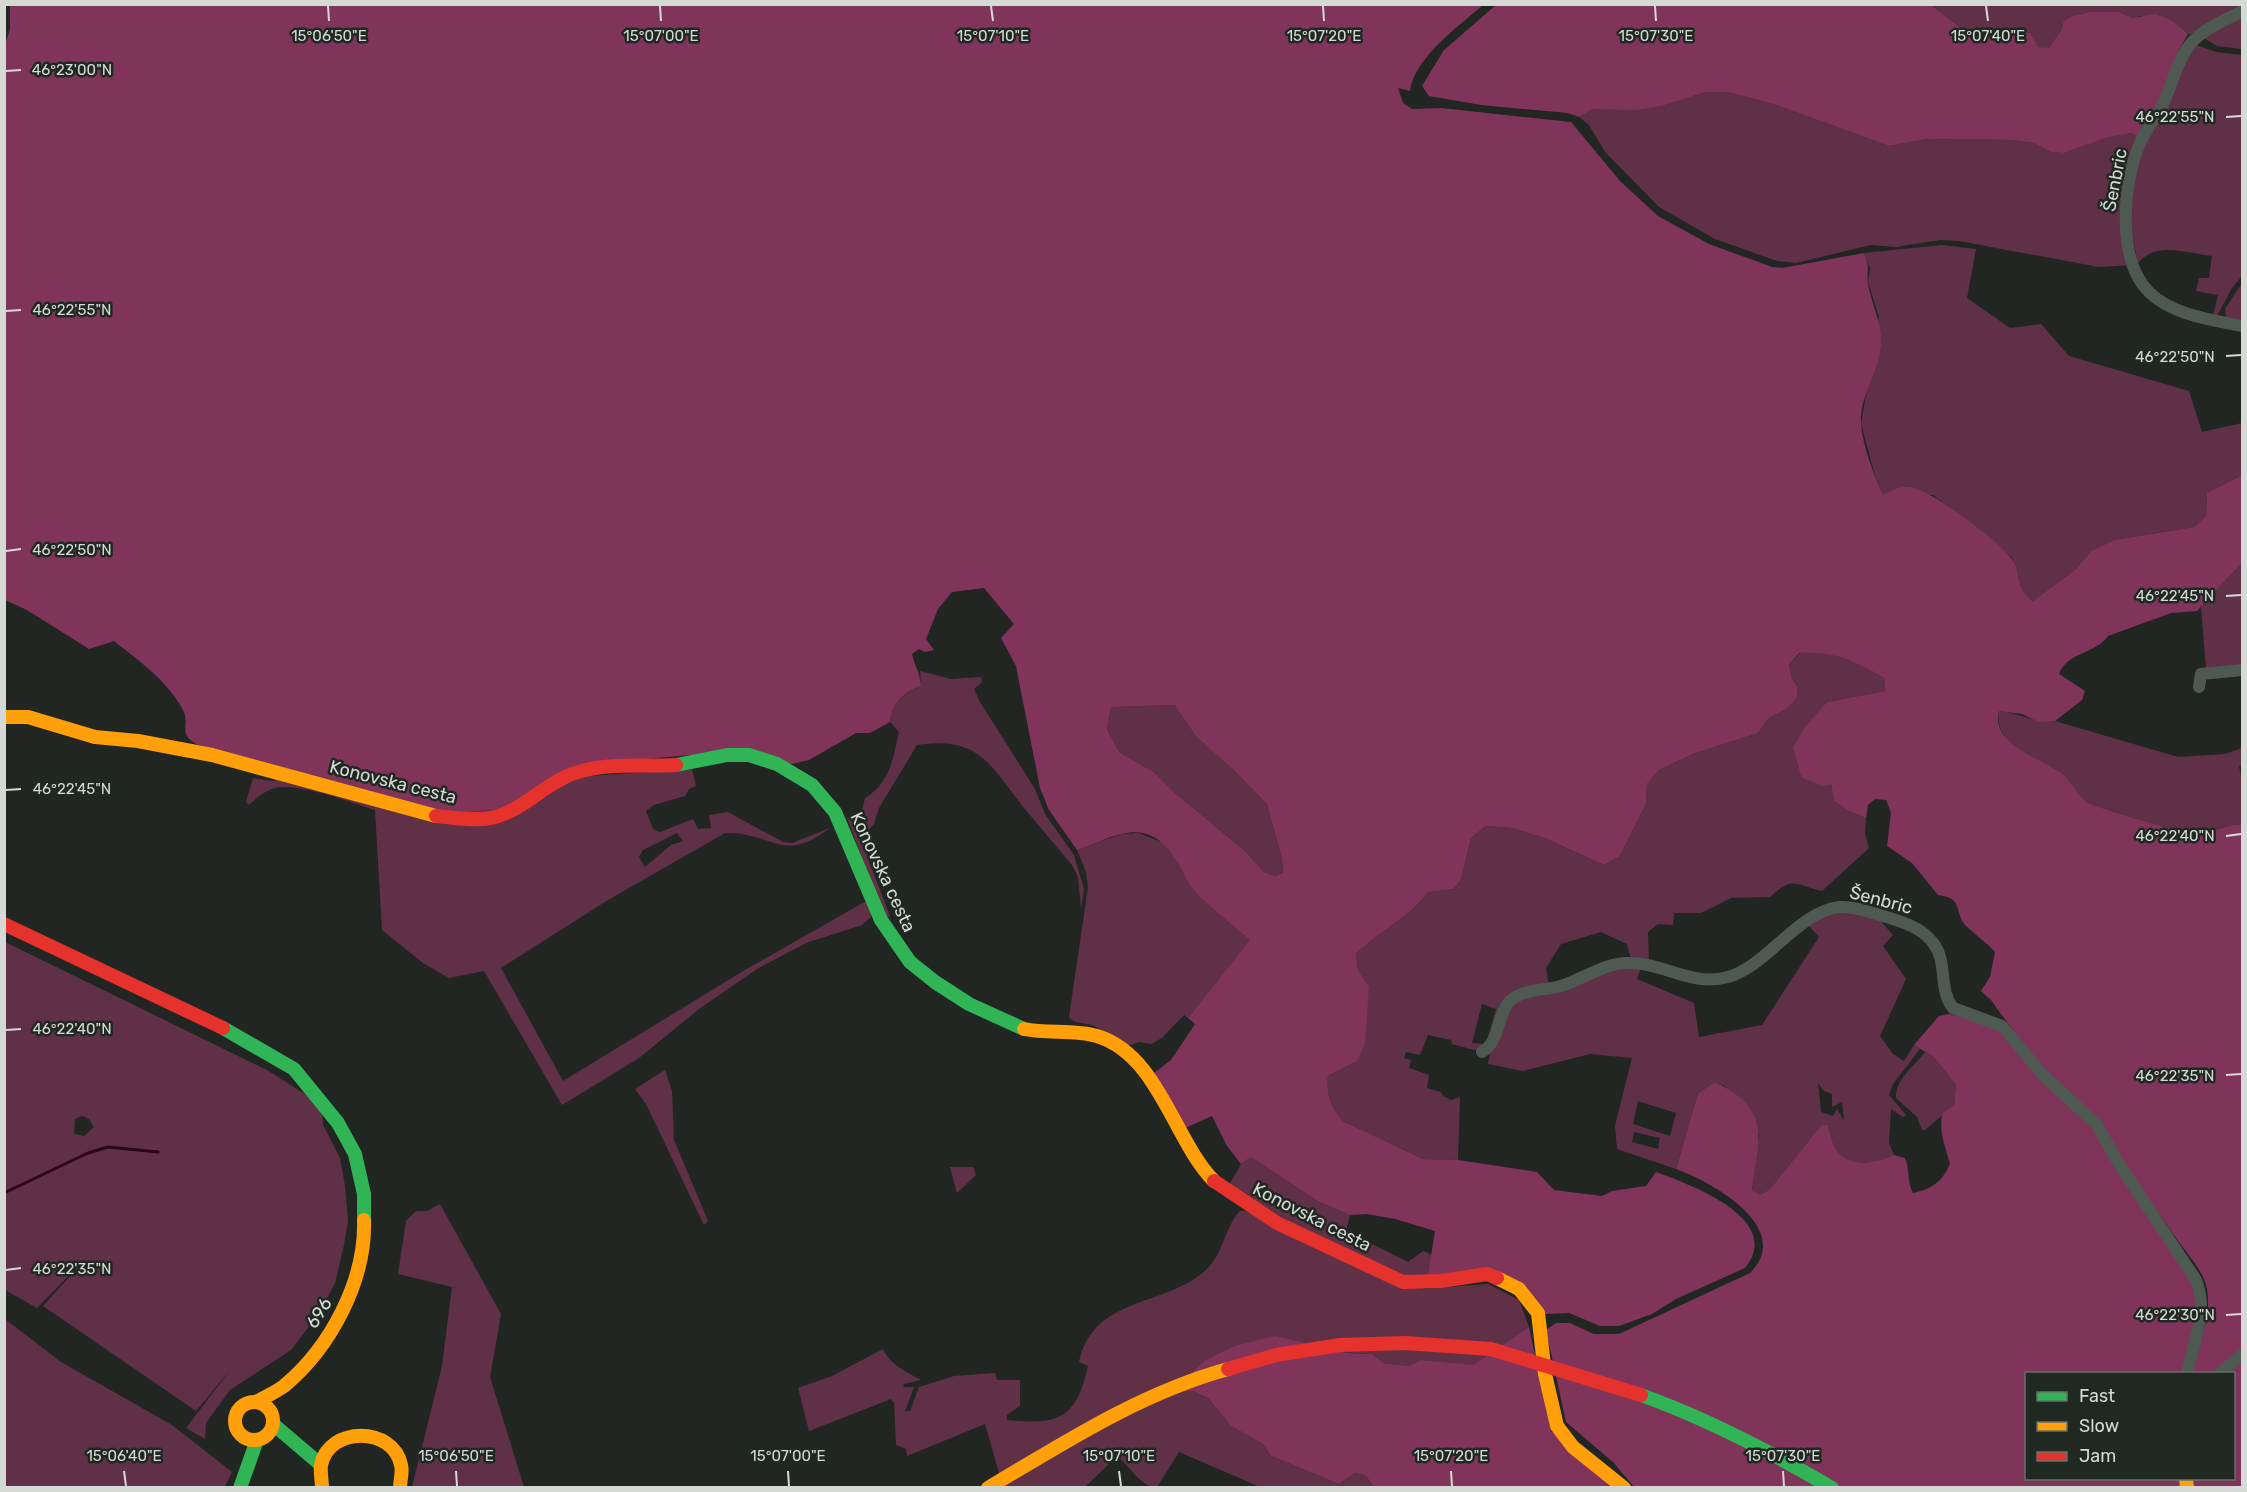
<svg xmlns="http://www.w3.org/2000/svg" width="2247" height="1492" viewBox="0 0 2247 1492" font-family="Rubik,sans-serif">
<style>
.green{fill:#603046;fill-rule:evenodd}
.forest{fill:#803459;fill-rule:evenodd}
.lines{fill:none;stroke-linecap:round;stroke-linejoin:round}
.stream{stroke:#2c051a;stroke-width:3}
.street{stroke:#4e5952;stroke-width:12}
.fast{stroke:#30b455;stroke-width:14}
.slow{stroke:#ff9f0a;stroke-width:14}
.jam{stroke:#e5322d;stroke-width:14}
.ticks{fill:none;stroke:#d5dad6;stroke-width:2}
.labels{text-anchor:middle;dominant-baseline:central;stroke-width:5;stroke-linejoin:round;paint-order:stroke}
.street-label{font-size:18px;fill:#d5dad6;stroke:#202822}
.ticks-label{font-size:15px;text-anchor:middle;fill:#d5dad6;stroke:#202822;stroke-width:5;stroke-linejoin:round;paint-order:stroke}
</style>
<rect width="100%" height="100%" fill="#222623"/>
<g class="green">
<polygon points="2242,4 2192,34 2188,34 2173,21 2141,16 2133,18 2119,12 2090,12 2074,16 2063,22 2062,29 2049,49 1974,38 1931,5"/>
<polygon points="2242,14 2242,49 2217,46 2204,38"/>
<path d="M2194 44 2216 52 2242 55V276L2232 288 2217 316H2213L2218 295 2196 291 2199 278H2209L2212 256C2186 253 2156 241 2138 263L2128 216 2141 150Z"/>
<polygon points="1706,92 1729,92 1779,106 1889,146 1927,139 2013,140 2034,143 2051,152 2064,153 2104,138 2131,133 2139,137 2130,158 2133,265 2099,267 1959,241 1940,240 1896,247 1871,245 1796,263 1777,261 1715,239 1659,207 1605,152 1589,125 1579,117 1593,109 1662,106"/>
<polygon points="1942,245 1976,249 1967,298 2010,328 2041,324 2069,356 2189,391 2202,432 2242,423 2242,475 2207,493 2206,516 2194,527 2114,540 2091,551 2076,569 2033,601 2020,591 2013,559 1982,531 1933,495 1883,496 1874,472 1861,424 1879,317 1868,282 1870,268 1864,253"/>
<polygon points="2242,283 2242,324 2226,317 2225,309"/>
<polygon points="2242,563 2242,668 2206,669 2201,607"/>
<path d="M1823 652 1857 663 1884 678 1885 691 1827 702 1793 748 1801 777 1831 784 1834 801 1849 811 1866 818 1865 834 1869 848 1822 891C1795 885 1794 875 1770 897L1731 898 1701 913H1674L1673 925 1658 924 1648 932 1649 963 1631 960 1627 944 1601 932 1561 944 1546 968 1549 986 1518 991 1484 1048 1474 1050 1452 1044 1451 1040 1428 1035 1420 1055 1406 1052 1404 1058 1411 1060 1409 1068 1429 1075 1427 1088 1441 1092 1443 1096 1451 1100 1460 1097 1458 1160 1423 1159 1343 1121C1331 1109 1326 1093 1328 1076L1357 1061 1369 986 1358 970 1356 954C1379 931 1409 918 1428 892L1453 889 1461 880 1471 838 1486 826 1513 828 1547 839 1604 865 1620 856 1646 804 1647 784 1659 770 1693 754 1758 733 1769 718 1786 709 1797 698 1798 687 1792 679 1789 665 1800 653ZM1482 1004 1496 1009 1486 1044 1472 1043Z"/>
<path d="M920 671 951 679 981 677 982 682 974 689 980 702 1035 789 1045 814 1074 855 1084 889 1081 908 1078 877 1072 865C1056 846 1040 827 1024 808 990 765 980 736 917 745L879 808 874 824 860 838 890 916 885 918 847 818 862 811 865 798C890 783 893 759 899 732L890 722C892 703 904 693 921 686Z"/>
<polygon points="1175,705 1267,804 1282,859 1283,873 1275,876 1264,872 1245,851 1175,793 1154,772 1119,752 1107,729 1111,707"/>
<path d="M1999 711C2019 713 2035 723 2055 721L2178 757 2225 754 2242 748V765L2239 766 2242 782V824C2221 825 2212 835 2189 833 2178 831 2094 807 2087 802 2078 795 2072 782 2063 774 2040 757 1993 747 1999 711Z"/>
<path d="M692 769 696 786 689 789 685 796 654 805 646 811 653 829 660 832 693 819 698 829 711 828 709 815 728 812 783 842 792 843 830 828C781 865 774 832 725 833L608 900 501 968 563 1081 745 970 868 900 871 917 862 925 806 943 757 969 699 1009 639 1058 562 1105 484 971 449 978 423 963 382 930 375 810C350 802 308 786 282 787 269 787 258 797 249 805L246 802 253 778 273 781 278 779 575 777ZM677 833 683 841 671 845 645 867 639 857 643 850Z"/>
<path d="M1139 833 1166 844 1185 871 1190 884 1251 940 1188 1018 1184 1015 1162 1038 1151 1044 1139 1042 1127 1046C1114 1038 1101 1027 1087 1024 1079 1022 1073 1023 1069 1017L1088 887 1086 872 1077 850 1121 834Z"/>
<path d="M1839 910 1878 918 1893 935 1883 946 1906 979 1880 1036 1893 1054 1904 1061 1914 1045 1920 1049 1893 1084 1889 1095 1906 1115 1903 1117 1891 1109 1889 1143 1894 1155C1877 1163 1847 1169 1835 1149 1832 1142 1830 1132 1828 1125L1822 1124 1770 1189 1760 1195 1752 1190 1759 1135 1726 1087 1715 1082 1698 1093 1676 1169 1617 1149 1615 1126 1632 1058 1590 1054 1523 1071 1488 1064 1490 1053 1511 1003 1617 967 1641 968 1637 979 1694 1003 1699 1037 1762 1025 1819 937 1808 925ZM1818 1083 1824 1091 1832 1094V1107L1842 1102 1844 1121 1837 1109 1833 1116 1821 1112ZM1638 1101 1676 1113 1670 1136 1633 1124ZM1634 1132 1660 1138 1658 1149 1632 1142Z"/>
<path d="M5 942 267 1070 305 1094 322 1111 323 1125 340 1158 345 1186 348 1221 344 1245 335 1283 320 1312 291 1350 230 1390 206 1423 205 1439 186 1428 231 1369 196 1411 43 1306 89 1255 37 1308 5 1290ZM82 1116 89 1119 94 1127 84 1136 74 1134 75 1119Z"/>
<path d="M1925 1052 1934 1057 1956 1085 1954 1105 1925 1130H1922L1917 1117 1896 1098C1895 1080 1915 1065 1925 1052Z"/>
<polygon points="665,1070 672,1091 674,1140 708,1221 704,1225 646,1104 635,1089"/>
<polygon points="1251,1157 1319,1202 1350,1215 1346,1231 1408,1262 1423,1251 1432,1255 1428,1275 1401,1286 1228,1187 1241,1164"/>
<polygon points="950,1167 973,1167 976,1175 957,1193"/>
<polygon points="440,1204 501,1314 490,1377 524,1487 412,1487 442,1366 452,1287 398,1274 406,1221 416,1211 427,1211"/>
<path d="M1240 1211H1245L1425 1289 1488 1284 1519 1300 1529 1327 1474 1366 1421 1360 1408 1366 1383 1363 1372 1354 1234 1346 1205 1360 1188 1376 1178 1392 1193 1391 1208 1398 1231 1426 1263 1444 1271 1456 1339 1484 1355 1473 1366 1476 1374 1487H1260L1179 1452 1157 1487C1139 1487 1130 1465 1117 1456L1085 1487H1003L985 1424 907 1456 906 1449 896 1445 894 1403 891 1399 809 1431 798 1388 832 1376 883 1349C890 1365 907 1372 921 1380L904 1384 903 1387H914L905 1411H910L919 1387 954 1376 995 1373 997 1380H1020V1406L1007 1415V1420C1058 1425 1076 1420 1088 1366L1079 1362C1094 1295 1164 1308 1206 1270 1224 1253 1224 1228 1240 1211Z"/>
<polygon points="5,1319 61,1362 172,1425 232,1472 225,1487 5,1487"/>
</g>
<g class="forest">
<path d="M10 5H1483C1459 26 1414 58 1410 91L1398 88 1403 103 1412 109 1441 108 1571 122 1620 181 1658 216 1709 244 1772 267 1782 268 1864 253C1871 269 1866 271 1868 284 1872 307 1885 328 1880 352 1876 376 1859 399 1861 424 1863 448 1874 474 1883 495 1892 491 1899 486 1909 487 1931 489 1996 539 2011 558 2023 572 2011 584 2033 601L2076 569 2091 551 2114 540 2194 527 2206 516 2207 493 2242 475V563L2197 611 2171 613 2108 636C2097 653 2067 652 2059 674L2085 691 2082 700 2055 721 2039 722 2022 714 1999 711C1990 745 2042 758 2063 774 2072 782 2078 795 2087 802 2094 807 2178 831 2189 833 2212 835 2221 825 2242 824V1349L2217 1373H2192C2198 1347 2212 1316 2207 1289 2204 1271 2186 1253 2176 1238 2120 1154 2049 1083 1991 1000L1981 991 1990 977 1995 952C1986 942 1974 934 1965 925 1954 910 1963 898 1938 895L1912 863 1887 846 1891 813 1886 800 1875 799 1868 805 1866 818 1849 811 1834 801 1831 784 1822 786 1801 777 1793 748 1805 727 1827 702 1885 691 1884 678C1855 661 1834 651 1799 653L1789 665 1792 679 1798 687 1797 698 1786 709 1769 718 1758 733 1693 754 1659 770 1647 784 1646 804 1620 856 1604 865 1547 839 1513 828 1486 826 1471 838 1461 880 1453 889 1428 892C1409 918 1379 931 1356 954L1358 970 1369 986 1365 1044 1357 1061 1328 1076C1326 1093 1331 1109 1343 1121L1423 1159 1458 1160 1537 1172 1554 1190 1602 1196 1612 1191 1646 1186 1656 1172C1691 1185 1785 1219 1745 1268L1676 1299 1652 1314 1619 1326H1600L1569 1313 1545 1314 1518 1283 1428 1275 1435 1231 1395 1219 1367 1214 1350 1215 1319 1202 1251 1157 1241 1164 1227 1146 1212 1116 1185 1128 1150 1076 1171 1060 1195 1024 1188 1018 1250 940C1237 928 1196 897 1189 883 1175 856 1159 824 1121 834 1107 837 1091 846 1077 850L1049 810 1040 788 1016 666 1001 638 1014 624 984 588 952 592 938 609 926 639 934 650 925 652 919 649 912 654C915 667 920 672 921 686 904 692 892 703 890 722L870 733H856L809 760 792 764 691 755 610 762 503 809 447 813 198 745C176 733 191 726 183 710 167 680 139 661 114 641L89 649 27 610 5 600 4 48 10 29ZM1175 705 1196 736 1234 770 1267 804 1282 859 1283 873 1275 876 1264 872 1245 851 1175 793 1154 772 1119 752 1107 729 1111 707Z"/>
<polygon points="1496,5 1931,5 1974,38 2030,33 2038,47 2049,48 2062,29 2063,22 2073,16 2090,12 2119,12 2133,18 2155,14 2173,21 2188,34 2179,50 2170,82 2139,137 2131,133 2105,138 2064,153 2051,152 2034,143 2013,140 1927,139 1889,146 1779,106 1729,92 1706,92 1662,106 1635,110 1593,109 1579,117 1568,113 1481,105 1429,96 1422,86 1444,50"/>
<path d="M1950 1014 1995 1026 2088 1119 2180 1259 2200 1301 2183 1373 2026 1374V1478L2183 1479V1487H1634L1613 1462 1566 1422 1546 1330 1556 1323H1570L1594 1334H1619L1750 1273C1795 1228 1712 1182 1676 1169L1698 1093 1715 1082C1772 1110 1759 1136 1752 1190L1760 1195 1770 1189 1822 1124 1828 1125C1830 1132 1832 1142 1835 1148 1847 1169 1877 1163 1894 1155L1905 1158C1910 1170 1907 1182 1913 1193 1932 1189 1942 1182 1950 1164 1945 1145 1939 1134 1942 1114L1954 1105 1956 1085 1934 1057 1914 1045 1939 1016Z"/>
<polygon points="1529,1327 1551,1431 1624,1487 1374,1487 1366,1476 1355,1473 1339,1484 1271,1456 1263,1444 1231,1426 1208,1398 1193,1391 1179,1392 1188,1376 1205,1360 1234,1346 1275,1336 1347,1353 1372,1354 1383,1363 1408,1366 1421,1360 1474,1365"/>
<polygon points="2242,1359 2242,1487 2190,1487 2190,1479 2234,1478 2234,1374 2230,1373"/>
</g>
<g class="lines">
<polyline class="stream" points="4,1193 88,1153 108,1147 158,1152"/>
<g class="street">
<path d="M2242 11C2226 20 2205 28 2192 42 2179 57 2173 81 2165 100 2158 115 2147 128 2140 143 2123 183 2116 259 2149 292 2172 315 2212 320 2242 326"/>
<polyline points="2199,687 2201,674 2242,670"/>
<path d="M1482 1052C1503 1040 1495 1007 1517 996 1530 989 1547 990 1561 986 1584 979 1605 962 1630 963 1664 963 1692 987 1728 977 1767 966 1798 912 1839 907 1854 906 1869 912 1883 916 1903 922 1921 927 1934 944 1948 964 1938 989 1953 1008L2002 1026 2042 1074 2097 1125 2119 1164 2196 1280C2209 1311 2193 1343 2187 1374"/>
<polyline points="2219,1374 2242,1355"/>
</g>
<g class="fast">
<polyline points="676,765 727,755 749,755 777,764 812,785 835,812 881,920 910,962 935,982 969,1004 1024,1029"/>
<polyline points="223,1028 294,1069 338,1123 355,1154 364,1194 364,1220"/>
<path d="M1641 1395C1708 1419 1771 1452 1832 1488"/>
<polyline points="273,1424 321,1465"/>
<polyline points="240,1488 257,1440"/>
</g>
<g class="slow">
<polyline points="4,717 28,717 95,737 138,741 212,755 436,816"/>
<path d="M1024 1029C1048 1034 1074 1029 1097 1036 1159 1055 1174 1141 1214 1181"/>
<polyline points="1497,1278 1519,1289 1538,1313 1545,1374 1557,1426 1573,1447 1624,1488"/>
<circle cx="254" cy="1421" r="19"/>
<path d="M256 1402C265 1397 276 1392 284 1386 331 1347 366 1280 364 1220"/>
<polyline points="2186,1478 2187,1488"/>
<path d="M322 1488C322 1481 320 1471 321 1465 329 1426 393 1426 401 1465 403 1471 400 1481 400 1488"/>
<path d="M988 1488C1065 1442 1141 1393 1228 1369"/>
</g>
<g class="jam">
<path d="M436 816C454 818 473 821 491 818 521 812 543 785 572 774 605 762 642 767 676 765"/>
<polyline points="4,924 223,1028"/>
<polyline points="1214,1181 1277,1223 1403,1282 1441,1281 1487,1274 1497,1278"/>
<polyline points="1228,1369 1276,1355 1340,1345 1405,1343 1491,1349 1641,1395"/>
</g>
</g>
<path class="ticks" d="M328 6 329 21M660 6 661 21M991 6 993 21M1323 6 1324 21M1655 6 1656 21M1986 6 1988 21M6 71 21 70M2226 117 2241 116M6 311 21 310M2226 356 2241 355M6 551 21 549M2226 596 2241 595M6 790 21 789M2226 836 2241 834M6 1030 21 1029M2226 1075 2241 1074M6 1270 21 1268M2226 1315 2241 1314M124 1471 126 1486M456 1471 457 1486M788 1471 789 1486M1119 1471 1121 1486M1451 1471 1452 1486M1783 1471 1784 1486"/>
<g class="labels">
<g class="street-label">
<text transform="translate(2115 180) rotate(-79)">Šenbric</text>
<text transform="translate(393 782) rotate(14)">Konovska cesta</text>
<text transform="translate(883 872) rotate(65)">Konovska cesta</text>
<text transform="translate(1881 900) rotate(15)">Šenbric</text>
<text transform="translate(1312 1217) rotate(27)">Konovska cesta</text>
<text transform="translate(319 1313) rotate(-58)">696</text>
</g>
</g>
<g class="ticks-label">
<text x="329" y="41">15°06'50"E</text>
<text x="661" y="41">15°07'00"E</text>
<text x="993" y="41">15°07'10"E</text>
<text x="1324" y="41">15°07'20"E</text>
<text x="1656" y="41">15°07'30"E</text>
<text x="1988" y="41">15°07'40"E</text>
<text x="72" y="75">46°23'00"N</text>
<text x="2175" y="122">46°22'55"N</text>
<text x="72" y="315">46°22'55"N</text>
<text x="2175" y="362">46°22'50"N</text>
<text x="72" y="555">46°22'50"N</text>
<text x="2175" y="601">46°22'45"N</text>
<text x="72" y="794">46°22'45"N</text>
<text x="2175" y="841">46°22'40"N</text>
<text x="72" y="1034">46°22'40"N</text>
<text x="2175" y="1081">46°22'35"N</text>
<text x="72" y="1274">46°22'35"N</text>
<text x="2175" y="1320">46°22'30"N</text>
<text x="124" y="1461">15°06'40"E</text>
<text x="456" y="1461">15°06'50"E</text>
<text x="788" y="1461">15°07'00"E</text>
<text x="1119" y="1461">15°07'10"E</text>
<text x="1451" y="1461">15°07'20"E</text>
<text x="1783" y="1461">15°07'30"E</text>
</g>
<rect width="2247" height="1492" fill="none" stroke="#d5dad6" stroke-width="12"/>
<rect x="2025" y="1372" width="210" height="108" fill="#202822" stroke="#686f6a" stroke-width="1.5"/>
<rect x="2037" y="1392" width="30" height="9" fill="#30b455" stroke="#686f6a" stroke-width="1.5"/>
<text x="2079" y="1402" font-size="18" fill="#d5dad6">Fast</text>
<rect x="2037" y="1422" width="30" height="9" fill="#ff9f0a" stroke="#686f6a" stroke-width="1.5"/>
<text x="2079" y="1432" font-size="18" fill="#d5dad6">Slow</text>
<rect x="2037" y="1452" width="30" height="9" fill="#e5322d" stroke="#686f6a" stroke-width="1.5"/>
<text x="2079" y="1462" font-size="18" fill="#d5dad6">Jam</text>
</svg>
